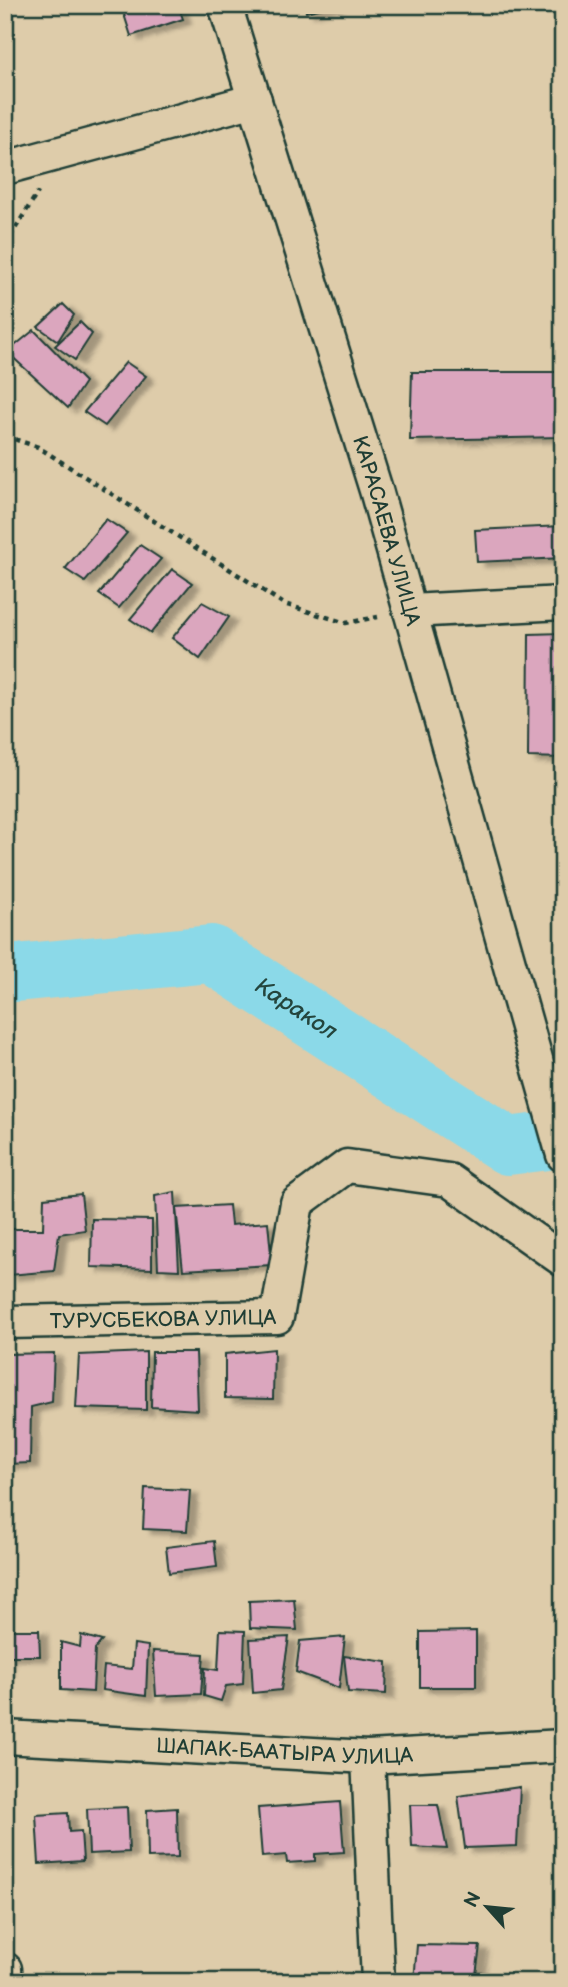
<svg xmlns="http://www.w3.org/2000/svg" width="568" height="1987" viewBox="0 0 568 1987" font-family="'Balsamiq Sans',sans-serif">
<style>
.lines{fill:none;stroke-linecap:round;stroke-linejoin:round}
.river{stroke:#8bd9e8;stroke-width:58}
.building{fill:#dba6be;stroke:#1f3d34;stroke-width:2;filter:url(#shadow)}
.minor-casing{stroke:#1f3d34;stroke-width:37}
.path{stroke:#1f3d34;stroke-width:4.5;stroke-dasharray:5 5;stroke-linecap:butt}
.minor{stroke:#deccaa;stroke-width:32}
.labels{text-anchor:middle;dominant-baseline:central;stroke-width:5;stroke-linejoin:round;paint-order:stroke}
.street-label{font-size:21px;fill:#1f3d34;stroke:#deccaa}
.water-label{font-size:23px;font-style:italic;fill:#24453d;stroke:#deccaa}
</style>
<defs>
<filter id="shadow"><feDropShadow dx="8" dy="4.5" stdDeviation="2" flood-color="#0004"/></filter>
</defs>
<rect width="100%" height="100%" fill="#deccaa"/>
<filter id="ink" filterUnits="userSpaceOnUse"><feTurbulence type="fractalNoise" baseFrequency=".0143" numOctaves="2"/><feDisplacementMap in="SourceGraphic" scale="14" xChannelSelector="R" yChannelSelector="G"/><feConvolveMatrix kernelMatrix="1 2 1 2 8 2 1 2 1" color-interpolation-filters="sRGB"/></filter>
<g filter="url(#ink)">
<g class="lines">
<path class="river" id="s1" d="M5 974 211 954 508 1146 563 1139"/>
</g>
<g class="building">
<polygon points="121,5 178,5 183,19 131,36"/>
<polygon points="305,5 336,5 306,12"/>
<polygon points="63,304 74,315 58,341 38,327"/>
<polygon points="80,322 92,334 75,360 55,346"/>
<polygon points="34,330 85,382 68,408 7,352"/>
<polygon points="126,362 146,376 105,426 84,412"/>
<polygon points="412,372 563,372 563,437 410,440"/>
<polygon points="106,519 127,533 85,582 65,569"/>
<polygon points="563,526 563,558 477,562 475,530"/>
<polygon points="140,545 161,559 119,608 99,594"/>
<polygon points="172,569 192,583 151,633 130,619"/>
<polygon points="202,602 229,617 200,659 172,638"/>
<polygon points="563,633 563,758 528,757 529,634"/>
<polygon points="175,1192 179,1270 158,1269 155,1196"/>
<polygon points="81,1194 85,1230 59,1234 54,1271 9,1275 7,1229 43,1229 44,1198"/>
<polygon points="229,1205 231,1225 268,1222 272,1265 183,1270 176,1208"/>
<polygon points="92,1219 152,1220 152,1269 91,1267"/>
<polygon points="274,1349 273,1399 225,1398 225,1354"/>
<polygon points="146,1352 146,1410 76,1408 79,1355"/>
<polygon points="152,1352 196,1352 198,1410 151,1407"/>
<polygon points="54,1353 52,1402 31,1407 30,1463 7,1464 6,1354"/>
<polygon points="145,1488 190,1490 187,1531 143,1529"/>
<polygon points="214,1541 217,1567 169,1573 166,1547"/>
<polygon points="294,1599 297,1630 250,1628 249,1601"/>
<polygon points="5,1630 39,1630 40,1656 6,1656 5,1674"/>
<polygon points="220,1630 245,1631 243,1684 226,1686 221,1701 204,1696 205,1668 218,1670"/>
<polygon points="476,1631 476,1687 420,1687 420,1632"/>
<polygon points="81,1635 102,1641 95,1649 93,1692 61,1690 61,1642 80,1647"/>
<polygon points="289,1637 281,1690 253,1693 250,1639"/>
<polygon points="345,1637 339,1688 296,1672 300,1641"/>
<polygon points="134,1644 148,1646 146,1696 102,1690 104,1666 132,1669"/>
<polygon points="153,1651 204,1654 201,1694 156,1696"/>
<polygon points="344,1656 387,1662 386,1694 348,1692"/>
<polygon points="520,1787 517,1846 465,1848 458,1796"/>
<polygon points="340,1802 344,1852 315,1854 315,1861 287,1863 286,1855 262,1857 258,1808"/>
<polygon points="410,1805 438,1805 447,1849 412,1847"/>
<polygon points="127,1807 129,1852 89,1854 87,1809"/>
<polygon points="177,1808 178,1857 148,1858 147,1810"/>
<polygon points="68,1813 69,1832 81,1831 83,1861 39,1864 36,1815"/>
<polygon points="417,1945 480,1946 475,1982 414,1982"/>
</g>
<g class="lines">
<defs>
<g id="minor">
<path id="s2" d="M225 5 376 490 563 1155"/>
<polyline points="5,168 255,100"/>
<polyline points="410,611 563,603"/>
<path id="s3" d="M5 1322 277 1317 297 1203 347 1166 449 1180 563 1260"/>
<path id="s4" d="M5 1737 368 1757 563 1746"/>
<polyline points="368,1757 378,1982"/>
<polyline points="5,1969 6,1982"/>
</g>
</defs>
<use href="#minor" class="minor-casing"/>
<g class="path">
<polyline points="5,245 38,192"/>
<polyline points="5,436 38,447 284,604 346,623 378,617"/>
</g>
<use href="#minor" class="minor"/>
</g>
</g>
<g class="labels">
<g class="street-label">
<text stroke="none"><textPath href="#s2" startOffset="550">КАРАСАЕВА УЛИЦА</textPath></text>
<text stroke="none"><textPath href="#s3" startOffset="158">ТУРУСБЕКОВА УЛИЦА</textPath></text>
<text stroke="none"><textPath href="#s4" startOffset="280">ШАПАК-БААТЫРА УЛИЦА</textPath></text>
</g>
<g class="water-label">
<text stroke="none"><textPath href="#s1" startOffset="308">Каракол</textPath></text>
</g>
</g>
<rect width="568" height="1987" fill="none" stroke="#deccaa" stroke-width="28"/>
<rect x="14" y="14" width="540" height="1959" fill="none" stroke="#1f3d34" stroke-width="2.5" filter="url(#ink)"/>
<g transform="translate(487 1907) rotate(297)" stroke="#deccaa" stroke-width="5" paint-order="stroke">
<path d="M0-5L12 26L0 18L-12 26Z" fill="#1f3d34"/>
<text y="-10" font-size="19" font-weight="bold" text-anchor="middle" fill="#1f3d34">N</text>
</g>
</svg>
